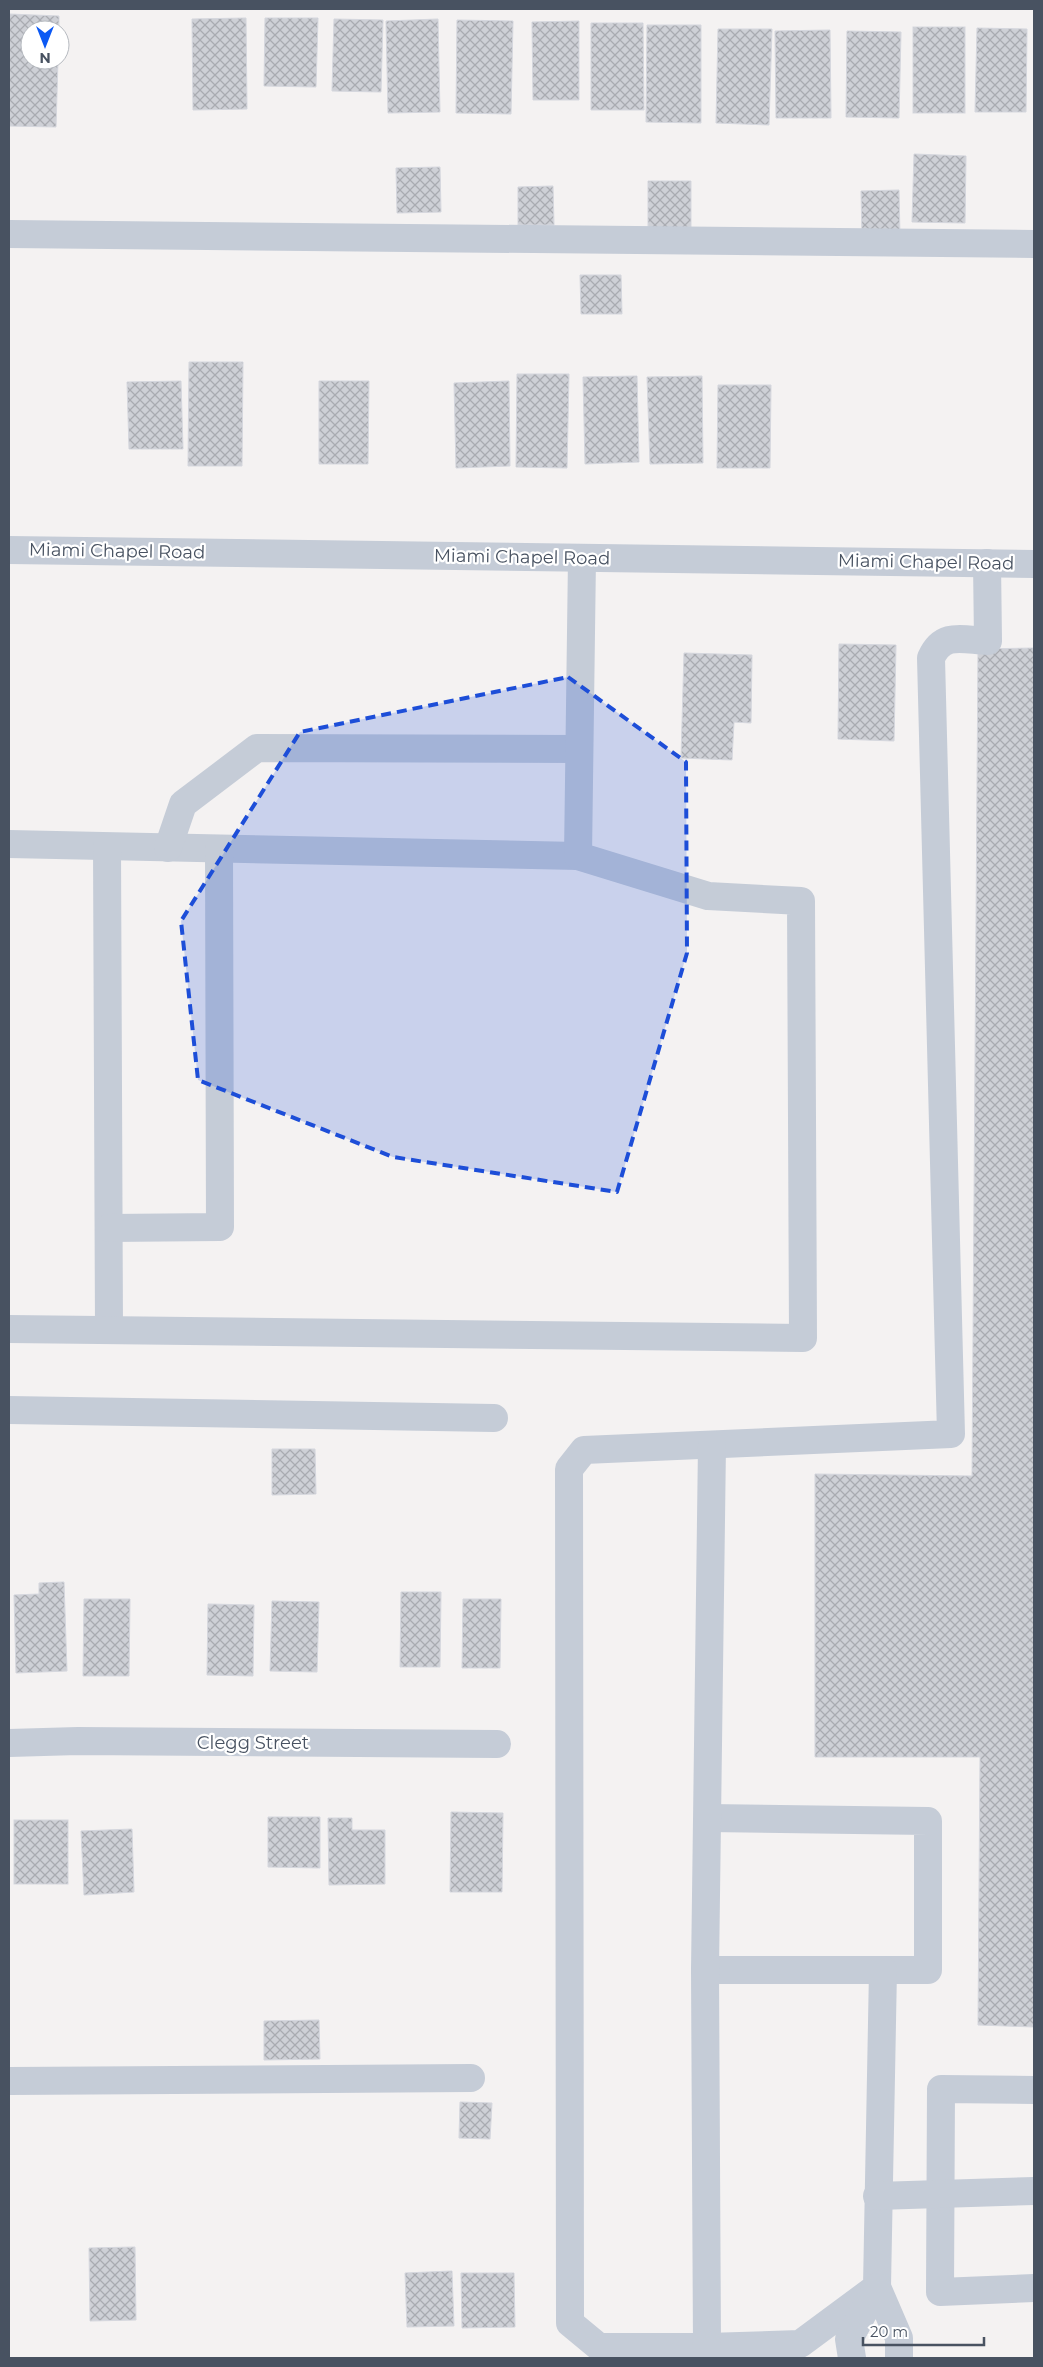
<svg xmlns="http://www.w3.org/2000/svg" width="1043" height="2367" viewBox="0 0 1043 2367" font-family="Montserrat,sans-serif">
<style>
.building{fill:url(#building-cross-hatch);stroke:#d5d7de}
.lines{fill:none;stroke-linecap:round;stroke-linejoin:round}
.minor{stroke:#c5ccd7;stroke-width:28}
.marked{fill:#1d4ed8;fill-opacity:0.2;stroke:#1d4ed8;stroke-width:4;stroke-dasharray:10 6;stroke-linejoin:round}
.labels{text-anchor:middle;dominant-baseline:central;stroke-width:4.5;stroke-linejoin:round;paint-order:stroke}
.street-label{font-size:18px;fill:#485261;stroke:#fff}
</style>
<defs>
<pattern id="building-cross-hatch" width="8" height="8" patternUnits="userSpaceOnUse" patternTransform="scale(1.25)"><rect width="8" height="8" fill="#ced0d6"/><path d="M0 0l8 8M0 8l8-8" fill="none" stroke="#a9abb1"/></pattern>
</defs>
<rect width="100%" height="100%" fill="#f4f2f2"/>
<g class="building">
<polygon points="9,14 59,16 59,30 30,30 30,60 58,60 56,127 9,126"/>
<polygon points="246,18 247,109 193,110 192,19"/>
<polygon points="265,18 318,18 316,87 264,86"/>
<polygon points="334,19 383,20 381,92 332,91"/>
<polygon points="438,19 440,112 388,113 386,21"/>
<polygon points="457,20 513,21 511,114 456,113"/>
<polygon points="579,21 579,100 533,100 532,22"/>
<polygon points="591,23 643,23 644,110 591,110"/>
<polygon points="647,25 701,25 701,123 646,122"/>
<rect x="913" y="27" width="52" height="86"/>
<polygon points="977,28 1027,29 1026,112 975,112"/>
<polygon points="718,29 772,29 769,125 716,123"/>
<polygon points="830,30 831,118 776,118 775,31"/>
<polygon points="847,31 901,32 899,118 846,117"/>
<polygon points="914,154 966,156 965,223 912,222"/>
<polygon points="440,167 441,212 397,213 396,168"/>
<polygon points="648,181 691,181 691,227 648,228"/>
<polygon points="553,186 554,225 518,225 518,187"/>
<polygon points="899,190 900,237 862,238 861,191"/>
<polygon points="580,275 621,275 622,314 581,314"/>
<polygon points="189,362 243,362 242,466 188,466"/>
<polygon points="517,374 569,374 567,468 516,467"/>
<polygon points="637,376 639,462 585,464 583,377"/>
<polygon points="702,376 703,463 650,464 647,377"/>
<polygon points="181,381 183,449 129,449 127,382"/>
<polygon points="319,381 369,381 368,464 319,464"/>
<polygon points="509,381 510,466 456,468 454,383"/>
<polygon points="718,385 771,385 770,468 717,468"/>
<polygon points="839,644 896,645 894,741 838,739"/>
<polygon points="1034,648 1034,2027 978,2025 980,1757 815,1757 815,1474 972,1476 978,649"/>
<polygon points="684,653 752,655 751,723 734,722 732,760 681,758"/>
<polygon points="272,1449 315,1449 316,1494 272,1495"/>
<polygon points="64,1582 67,1671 16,1673 14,1595 39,1594 39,1583"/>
<polygon points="401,1592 441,1592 440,1667 400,1667"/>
<polygon points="84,1599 130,1599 129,1676 83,1676"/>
<polygon points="463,1599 501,1599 500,1668 462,1668"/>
<polygon points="272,1601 319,1602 317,1672 270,1671"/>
<polygon points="208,1604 254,1605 253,1676 207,1675"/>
<polygon points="451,1812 503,1813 502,1892 450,1892"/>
<polygon points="268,1817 320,1817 320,1868 268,1867"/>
<polygon points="328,1818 352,1818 352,1830 385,1830 385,1884 329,1885"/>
<rect x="14" y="1820" width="54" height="64"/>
<polygon points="132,1829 134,1892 84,1895 81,1831"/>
<polygon points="319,2020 320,2059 264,2060 264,2021"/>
<polygon points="460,2102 492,2103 490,2139 459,2138"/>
<polygon points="135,2247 136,2320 90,2321 89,2248"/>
<polygon points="452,2271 454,2326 407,2327 405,2273"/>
<polygon points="461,2273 514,2273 515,2327 462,2328"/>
</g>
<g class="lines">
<g class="minor">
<polyline points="9,234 1034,244"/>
<polyline points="9,550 1034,564"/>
<polyline points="9,844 578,856"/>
<polyline points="107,847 109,1330"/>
<polyline points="168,848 183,804 257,748 579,749"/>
<polyline points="109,1228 220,1227 219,849"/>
<polyline points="9,1329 803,1338 801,901 708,896 578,856 582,558"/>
<polyline points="9,1410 494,1418"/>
<polyline points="9,1743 78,1741 497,1744"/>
<polyline points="708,1818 928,1821 928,1970 883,1970"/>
<path d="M705 1970H883L877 2287 800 2344 707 2347H599L570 2323 569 1469 584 1450 951 1434 931 658C943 631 963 640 988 641L987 563"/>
<polyline points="9,2081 471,2078"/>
<polyline points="1034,2090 941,2089 940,2292 1034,2288"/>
<polyline points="877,2196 1034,2191"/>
<polyline points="707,2347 705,1970 712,1445"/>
<polyline points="852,2358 849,2339 877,2287 899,2338 899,2358"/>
</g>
</g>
<path class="marked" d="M568 677 686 762 687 953 617 1192 393 1157 198 1080 181 921 300 732Z"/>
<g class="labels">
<g class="street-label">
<text transform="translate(117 551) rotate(1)">Miami Chapel Road</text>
<text transform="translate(522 557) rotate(1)">Miami Chapel Road</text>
<text transform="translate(926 562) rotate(1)">Miami Chapel Road</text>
<text x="253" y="1743">Clegg Street</text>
</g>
</g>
<rect width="1043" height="2367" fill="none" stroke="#485261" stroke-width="20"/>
<g transform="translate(45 45) rotate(180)"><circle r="24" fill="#ffffff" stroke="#b6bac0"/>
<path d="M0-4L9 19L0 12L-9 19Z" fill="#0c59f4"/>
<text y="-8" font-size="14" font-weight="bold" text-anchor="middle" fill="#485261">N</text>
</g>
<path d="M863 2337v8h121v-8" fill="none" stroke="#485261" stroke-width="2.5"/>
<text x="870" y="2337" font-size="15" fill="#485261" stroke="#ffffff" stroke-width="4" paint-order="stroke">20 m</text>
</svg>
